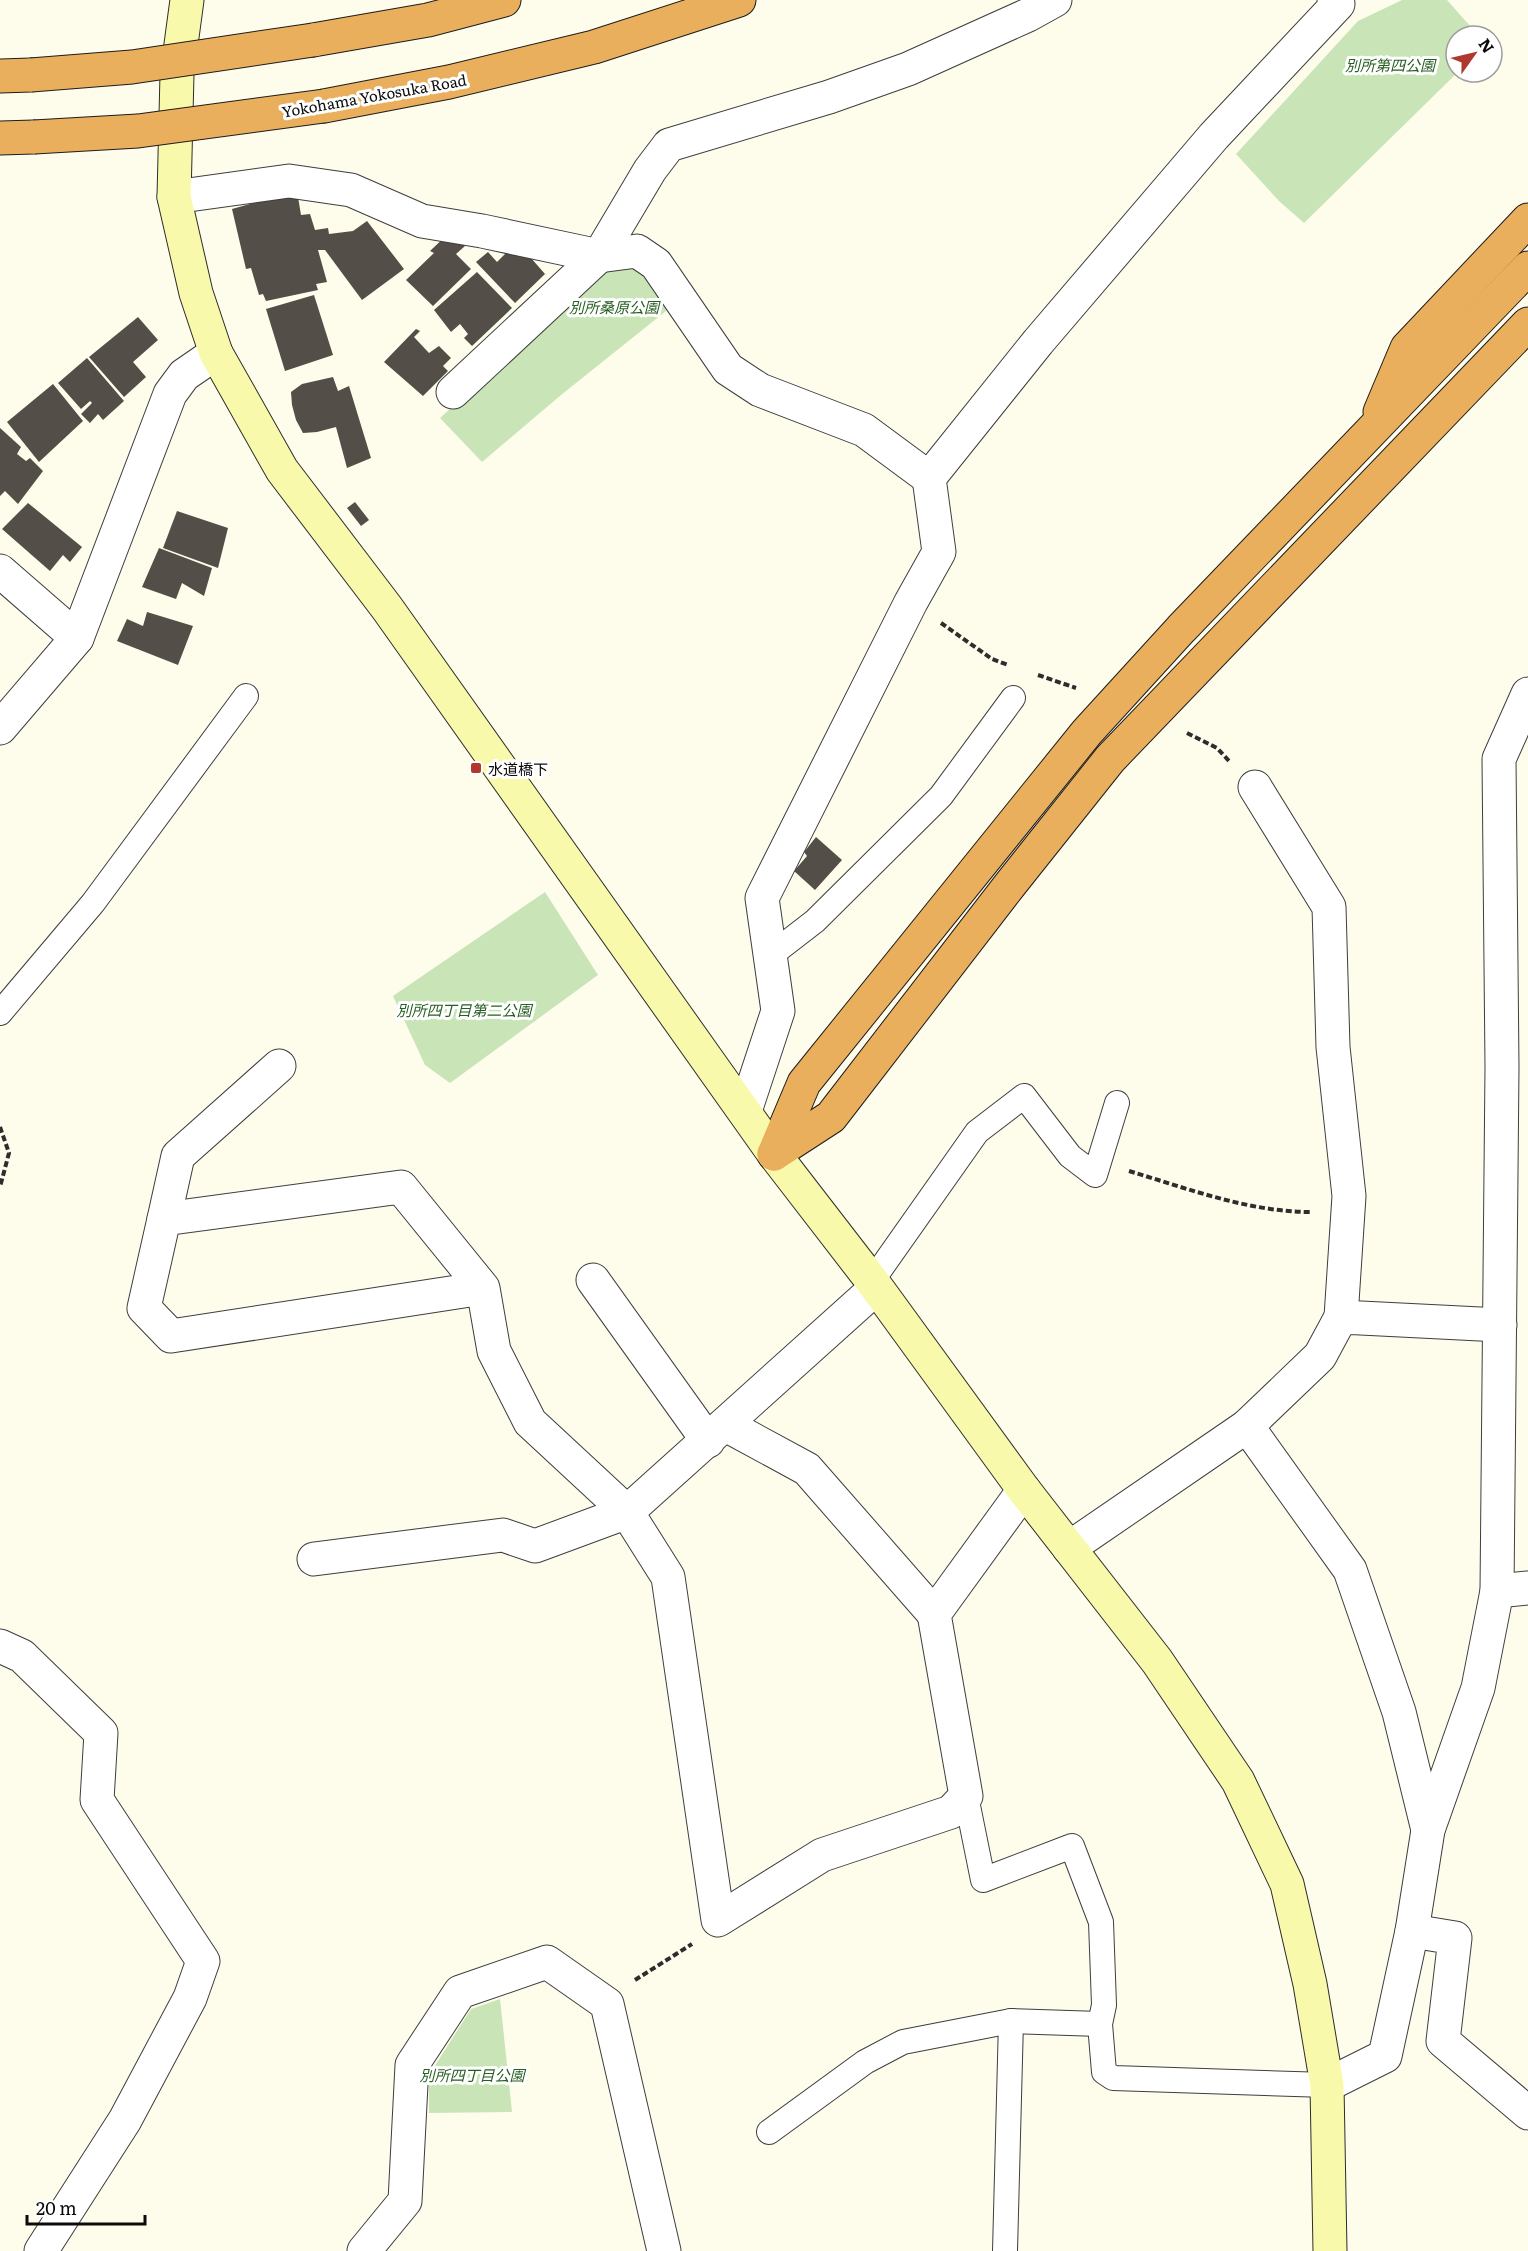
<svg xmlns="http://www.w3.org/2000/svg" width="1528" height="2251" viewBox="0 0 1528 2251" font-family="Literata,'Noto Sans JP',serif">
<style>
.green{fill:#c9e5b7}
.building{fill:#534e48}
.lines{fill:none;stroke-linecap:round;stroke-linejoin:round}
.lane-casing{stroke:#3e3e3e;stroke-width:26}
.street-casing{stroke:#3e3e3e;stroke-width:35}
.secondary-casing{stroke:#2d2d2d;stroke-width:35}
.highway-casing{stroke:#1c1c1c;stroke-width:35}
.path{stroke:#2d2d2d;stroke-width:4;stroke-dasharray:6 3;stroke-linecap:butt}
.lane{stroke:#fff;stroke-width:24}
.street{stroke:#fff;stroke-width:33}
.secondary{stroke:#f8f9aa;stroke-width:33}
.highway{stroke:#eaaf5c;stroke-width:33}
.highway-bridge-casing{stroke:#1c1c1c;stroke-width:35;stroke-linecap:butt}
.highway-bridge{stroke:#eaaf5c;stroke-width:33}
.poi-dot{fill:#b1382e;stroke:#fff;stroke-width:2}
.labels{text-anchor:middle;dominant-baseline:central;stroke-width:6;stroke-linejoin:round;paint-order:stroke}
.park-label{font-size:15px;font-style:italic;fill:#265e21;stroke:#fff}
.street-label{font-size:15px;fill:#0b0b0b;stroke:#fff}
.poi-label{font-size:15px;fill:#0b0b0b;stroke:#fff;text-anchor:start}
</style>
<rect width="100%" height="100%" fill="#fefceb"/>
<g class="green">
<polygon points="1402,0 1447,0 1479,36 1456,36 1458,72 1304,223 1279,201 1236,154 1358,21"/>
<polygon points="635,264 671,307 561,395 482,462 440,418 605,266"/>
<polygon points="545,892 598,975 450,1083 425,1065 393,996"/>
<polygon points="500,1999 512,2112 429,2113 429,2075 471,2009"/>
</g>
<g class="building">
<polygon points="297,191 301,215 310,214 315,230 328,228 329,234 353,231 367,221 404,269 362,300 325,250 318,250 327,282 316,284 318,290 266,301 263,294 259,295 251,268 246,269 232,209"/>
<polygon points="449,233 465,246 456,254 471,269 433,306 406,280 434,253 430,251"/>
<polygon points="517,242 545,274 515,303 476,262 488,252 497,262"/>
<polygon points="477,272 512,308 472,346 464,338 468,334 460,324 451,332 434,310"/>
<polygon points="314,295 333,355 285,371 266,309"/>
<polygon points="138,317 158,340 133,362 146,377 124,397 89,357"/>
<polygon points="416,329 420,331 414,337 429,353 439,346 451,358 443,366 448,371 423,396 384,362"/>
<polygon points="87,358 124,401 103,420 98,414 90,423 81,414 92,403 90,401 81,409 58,383"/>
<polygon points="333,377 338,391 349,386 371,458 347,468 336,427 317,432 303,433 296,420 292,405 291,392 302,384"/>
<polygon points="53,384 83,421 39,462 7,422"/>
<polygon points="0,428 21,447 17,454 26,461 30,458 43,471 18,504 5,491 0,496"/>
<polygon points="355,502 369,520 361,526 347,508"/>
<polygon points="28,503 82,547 70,562 63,555 50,571 2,529"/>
<polygon points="177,511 228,528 218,568 163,548"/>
<polygon points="159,548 212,568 204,596 182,583 176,599 142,587"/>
<polygon points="147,612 193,626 178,665 117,641 127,619 143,626"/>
<polygon points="816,837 842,860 815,890 794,871 807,856 804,852"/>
</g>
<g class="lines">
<defs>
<g id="lane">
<polyline points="771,955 815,921 941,796 1013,698"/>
<polyline points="0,1013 93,903 246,696"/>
<polyline points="872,1281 977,1132 1024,1096 1070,1156 1095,1175 1117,1103"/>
<polyline points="966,1796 983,1880 1072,1846 1101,1922 1104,2005 1100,2024 1104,2072 1113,2078 1327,2085"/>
<polyline points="769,2132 865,2062 903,2042 1011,2021 1100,2024"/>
<polyline points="1005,2251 1011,2021"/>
</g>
<g id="street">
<polyline points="174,197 289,181 351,190 422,221 482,231 599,256 637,251 656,264 728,369 760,390 864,430 929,478"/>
<polyline points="453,392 599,256 650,170 669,145 829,97 908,69 1028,15 1055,0"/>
<polyline points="0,571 77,638"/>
<polyline points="0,728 77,638 170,394 184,375 216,353"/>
<polyline points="1255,787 1329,907 1333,1047 1349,1196 1341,1317"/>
<polyline points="745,1111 778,1011 762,898 911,602 939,552 929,478 1038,342 1214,136 1338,4 1334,0"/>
<polyline points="164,1219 178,1156 279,1066"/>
<polyline points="593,1280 708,1441"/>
<polyline points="483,1288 171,1336 144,1308 164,1219 401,1187 483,1288 494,1351 530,1422 627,1512 668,1577 718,1920 822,1855 951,1812 966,1796 934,1614 1024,1490"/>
<polyline points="726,1425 807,1469 934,1614"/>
<polyline points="1247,1426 1350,1570 1399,1712 1428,1830"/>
<polyline points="1069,1548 1247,1426 1320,1356 1341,1317 1500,1325"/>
<polyline points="314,1559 503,1535 535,1546 627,1512 876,1288"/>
<polyline points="1497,1591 1528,1588"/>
<polyline points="0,1646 22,1656 101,1733 97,1800 203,1961 190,1998 125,2120 41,2251"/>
<polyline points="1412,1931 1455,1938 1443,2041 1528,2113"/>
<polyline points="1327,2085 1385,2056 1412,1931 1428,1830 1478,1688 1497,1591 1502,1067 1499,759 1528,694"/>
<polyline points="364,2251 405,2201 412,2065 460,1992 547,1962 607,2004 664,2251"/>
</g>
<polyline id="secondary" points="187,0 177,74 174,197 196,293 216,353 282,470 387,608 774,1154 872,1281 1024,1490 1157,1661 1238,1781 1287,1884 1310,1984 1327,2085 1330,2251"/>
<g id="highway">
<polyline points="313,40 428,20 504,0"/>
<polyline points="0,76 31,75"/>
<polyline points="324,106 449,82 594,47 739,0"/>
<polyline points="0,138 34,137"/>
<polyline points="1380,412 1407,348 1528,220"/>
<polyline points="774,1154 804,1083 1087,732 1181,629 1528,268"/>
<polyline points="774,1154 831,1117 1009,886 1110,759 1528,324"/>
</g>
</defs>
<use href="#lane" class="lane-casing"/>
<use href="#street" class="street-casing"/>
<use href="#secondary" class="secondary-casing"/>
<use href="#highway" class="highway-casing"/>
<g class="path">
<polyline points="941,623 992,659 1008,665"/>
<polyline points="1038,675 1076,688"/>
<polyline points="1187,733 1217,748 1230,762"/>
<polyline points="0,1127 9,1153 0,1187"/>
<path d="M1129 1171C1189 1189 1249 1212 1311 1212"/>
<polyline points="635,1980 692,1944"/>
</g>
<use href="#lane" class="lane"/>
<use href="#street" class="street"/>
<use href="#secondary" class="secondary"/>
<use href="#highway" class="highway"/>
<defs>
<g id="highway-bridge">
<polyline points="31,75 132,67 313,40"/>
<polyline points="34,137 138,131 324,106"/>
</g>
</defs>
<use href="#highway-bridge" class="highway-bridge-casing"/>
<use href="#highway-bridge" class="highway-bridge"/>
</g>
<rect class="poi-dot" x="470" y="762" width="12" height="12" rx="3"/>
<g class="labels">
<g class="park-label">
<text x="1390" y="64">別所第四公園</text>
<text x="614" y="306">別所桑原公園</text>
<text x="464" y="1009">別所四丁目第二公園</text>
<text x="472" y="2074">別所四丁目公園</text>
</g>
<g class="street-label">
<text transform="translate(374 95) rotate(-10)">Yokohama Yokosuka Road</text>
</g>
<g class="poi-label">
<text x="488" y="768">水道橋下</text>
</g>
</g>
<g transform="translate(1474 54) rotate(56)"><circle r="28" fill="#ffffff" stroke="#9d9d9d" stroke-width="1.5"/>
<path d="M0-4.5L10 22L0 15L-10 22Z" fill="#b1382e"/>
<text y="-9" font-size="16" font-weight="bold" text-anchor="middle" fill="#0b0b0b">N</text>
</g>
<path d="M27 2215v9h118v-9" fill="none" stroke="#0b0b0b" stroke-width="3"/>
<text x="36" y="2215" font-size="18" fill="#0b0b0b" stroke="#ffffff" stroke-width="4.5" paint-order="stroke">20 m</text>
</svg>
